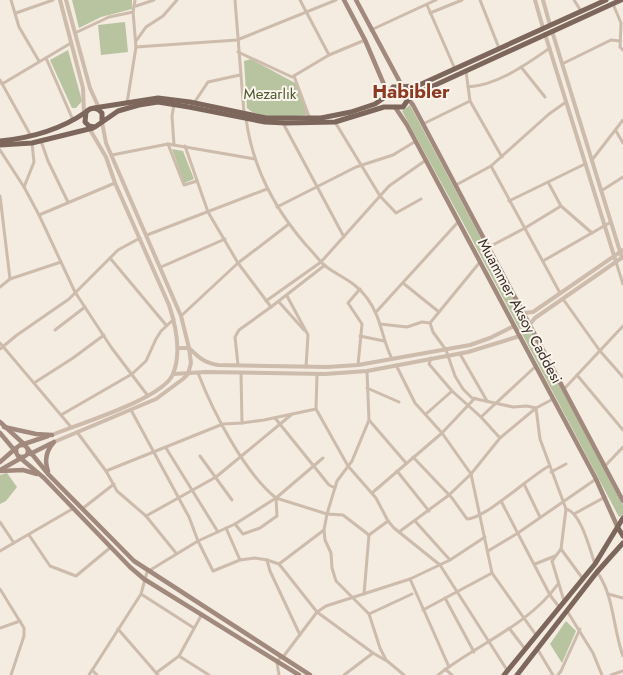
<svg xmlns="http://www.w3.org/2000/svg" width="623" height="675" viewBox="0 0 623 675" font-family="Jost,sans-serif">
<style>
.green{fill:#b8c4a0}
.lines{fill:none;stroke-linecap:round;stroke-linejoin:round}
.minor{stroke:#cdbbac;stroke-width:3}
.tertiary{stroke:#cdbbac;stroke-width:4}
.secondary{stroke:#a18a7d;stroke-width:4.5}
.primary{stroke:#7d675c;stroke-width:5}
.labels{text-anchor:middle;dominant-baseline:central;stroke-width:4;stroke-linejoin:round;paint-order:stroke}
.park-label{font-size:15px;fill:#4a5a2e;stroke:#fbf5ee}
.street-label{font-size:15px;fill:#3b302b;stroke:#fbf5ee}
.district-label{font-size:19px;font-weight:bold;fill:#8c3b22;stroke:#fbf5ee}
</style>
<rect width="100%" height="100%" fill="#f4ebe1"/>
<g class="green">
<polygon points="72,0 132,0 132,9 101,17 79,28"/>
<polygon points="125,22 128,52 101,55 98,25"/>
<polygon points="68,50 82,101 76,108 72,108 50,60"/>
<path d="M251 59 297 84 308 115C290 116 260 121 247 108L244 61Z"/>
<polygon points="410,105 623,505 623,514 619,517 468,232 402,111"/>
<polygon points="172,149 183,151 194,179 184,183"/>
<polygon points="7,473 17,487 6,501 0,504 0,475"/>
<polygon points="566,621 576,631 562,663 550,644"/>
</g>
<g class="lines">
<g class="minor">
<polyline points="11,0 19,27 39,61"/>
<polyline points="235,0 244,113"/>
<polyline points="300,0 329,55"/>
<polyline points="480,0 499,48"/>
<polyline points="574,0 581,11"/>
<polyline points="613,4 621,23 620,47 623,50"/>
<polyline points="427,5 455,69"/>
<polyline points="136,6 154,0"/>
<polyline points="16,13 53,0"/>
<polyline points="430,13 462,0"/>
<polyline points="371,30 436,0"/>
<polyline points="75,33 109,17 133,12"/>
<polyline points="136,41 146,27 163,16 177,0"/>
<polyline points="136,47 237,40 336,0"/>
<polyline points="238,52 292,77 329,55 365,40"/>
<polyline points="46,58 73,120"/>
<polyline points="562,64 611,40 620,41"/>
<polyline points="521,67 545,97"/>
<polyline points="466,71 470,101 502,157"/>
<polyline points="294,76 310,119"/>
<polyline points="0,80 31,136"/>
<polyline points="2,84 71,43"/>
<path d="M468 87C498 85 525 65 550 48"/>
<polyline points="127,103 136,47 133,12 135,0"/>
<polyline points="194,103 208,82 240,75"/>
<path d="M246 118C252 166 274 208 306 245 312 251 318 259 324 265 339 277 355 281 367 298 382 318 381 337 392 359"/>
<polyline points="335,122 380,196 396,213 421,199"/>
<polyline points="283,123 344,237"/>
<polyline points="423,124 470,101"/>
<polyline points="616,131 623,143"/>
<polyline points="41,141 48,161 68,202"/>
<polyline points="168,144 184,185 197,181"/>
<polyline points="174,145 172,116 174,104"/>
<polyline points="185,146 208,212 238,263 271,307 239,330 235,337 238,365"/>
<polyline points="0,150 24,187 39,215 75,292 111,347 148,396"/>
<polyline points="112,155 168,144 255,159"/>
<polyline points="592,160 623,120"/>
<polyline points="491,166 560,293"/>
<polyline points="548,182 561,206 592,233"/>
<polyline points="456,185 491,166 549,114 566,102"/>
<polyline points="24,187 34,162 32,143"/>
<polyline points="601,191 623,177"/>
<polyline points="0,196 10,279"/>
<polyline points="509,201 585,164"/>
<polyline points="277,207 356,167 393,155 416,141"/>
<polyline points="39,215 115,183"/>
<polyline points="147,235 267,189"/>
<polyline points="489,247 525,228 561,206"/>
<polyline points="110,258 166,325"/>
<polyline points="543,261 611,222"/>
<polyline points="480,262 430,323 433,332 446,350 455,376 463,389 472,398 513,407 527,406 536,408 553,399"/>
<polyline points="616,262 623,284"/>
<polyline points="161,267 225,239"/>
<polyline points="403,283 439,312"/>
<polyline points="0,287 10,279 61,262"/>
<polyline points="287,296 308,335 306,367"/>
<polyline points="563,299 600,351 623,377"/>
<polyline points="266,301 321,262 389,186 426,160"/>
<polyline points="279,302 304,330"/>
<polyline points="271,307 325,265"/>
<polyline points="377,311 459,221"/>
<polyline points="181,316 238,263 289,224"/>
<polyline points="380,324 407,327 422,322 430,323"/>
<polyline points="55,330 85,307"/>
<polyline points="360,336 384,341"/>
<polyline points="0,343 71,427"/>
<polyline points="0,349 17,335 69,299 118,250 140,238"/>
<polyline points="460,354 487,401"/>
<polyline points="431,358 429,364 452,391 481,417"/>
<polyline points="358,365 362,324 348,303 360,289"/>
<polyline points="396,365 415,403 442,433 471,474 492,573"/>
<polyline points="367,371 369,420 352,461 337,481 327,514 324,530 325,540 331,553 332,568 336,581 369,614 380,648 386,660 404,675"/>
<path d="M198 373C213 412 244 472 276 498L323 458"/>
<polyline points="317,374 316,409 348,466 376,498 388,521 394,528 440,565 507,670"/>
<polyline points="577,375 623,430"/>
<polyline points="34,383 73,358 104,335"/>
<polyline points="367,388 399,402"/>
<polyline points="565,388 623,326"/>
<polyline points="426,414 452,391"/>
<polyline points="61,415 132,374 146,361 156,339 161,331 174,319"/>
<polyline points="275,418 329,485 335,488"/>
<polyline points="369,420 406,463"/>
<polyline points="242,423 264,420 316,409"/>
<polyline points="77,432 106,471 117,491 146,516 176,553"/>
<polyline points="500,438 481,417 536,366"/>
<polyline points="166,448 218,532"/>
<polyline points="200,456 232,500"/>
<path d="M413 457 452 498 467 519C486 518 529 477 549 466"/>
<polyline points="605,466 623,447"/>
<polyline points="106,471 223,424 242,423 241,373"/>
<polyline points="397,471 429,511"/>
<polyline points="551,472 566,464"/>
<polyline points="524,484 540,517"/>
<polyline points="372,493 442,433 475,398"/>
<polyline points="276,498 235,524 198,541 213,571 240,560 255,558 267,560 279,564 317,612 373,653 385,660"/>
<polyline points="276,498 327,514 343,515 369,535 388,521"/>
<polyline points="501,501 550,595 559,607"/>
<polyline points="82,509 114,484"/>
<path d="M566 509C581 512 590 550 595 564"/>
<polyline points="574,514 605,497"/>
<polyline points="146,516 216,477 291,415"/>
<polyline points="415,521 450,560"/>
<polyline points="0,522 14,543"/>
<polyline points="235,524 243,534 260,528 277,516 276,498"/>
<polyline points="226,528 240,560"/>
<polyline points="399,532 449,495 471,474 500,438 536,408 540,439 566,509 561,549 552,561 564,601"/>
<polyline points="29,535 50,566 76,576 111,547"/>
<polyline points="561,549 583,579"/>
<polyline points="0,551 74,508"/>
<polyline points="488,551 518,533 596,479"/>
<polyline points="267,560 270,571 300,635"/>
<polyline points="279,564 324,530"/>
<polyline points="535,564 555,556"/>
<path d="M597 572C614 595 613 629 623 656"/>
<polyline points="410,579 449,667"/>
<polyline points="0,589 24,628 24,636 11,675"/>
<polyline points="141,594 194,628"/>
<polyline points="364,594 369,535"/>
<polyline points="608,594 623,598"/>
<polyline points="445,598 474,652"/>
<polyline points="423,610 492,573 536,635"/>
<polyline points="567,611 593,653 602,675"/>
<polyline points="369,614 412,594"/>
<polyline points="0,628 20,621"/>
<polyline points="509,628 525,649"/>
<polyline points="118,629 158,675"/>
<polyline points="538,650 553,675"/>
<polyline points="179,656 209,675"/>
<polyline points="283,657 317,612 326,606 410,579 450,560 485,537"/>
<polyline points="445,669 452,675"/>
<polyline points="92,670 97,675"/>
<polyline points="156,673 179,656 202,614"/>
<polyline points="89,675 141,594 147,572 198,541 189,517 131,410"/>
<polyline points="279,675 277,663 281,656"/>
<polyline points="344,675 373,653"/>
<path d="M438 675C477 644 528 626 558 584"/>
<polyline points="558,675 561,671 580,629"/>
<polyline points="611,675 623,671"/>
</g>
<g class="tertiary">
<polyline points="60,0 83,88 84,114"/>
<polyline points="66,0 90,88 99,108"/>
<polyline points="535,0 543,28"/>
<polyline points="543,0 550,25"/>
<polyline points="552,31 622,258"/>
<polyline points="545,34 616,262"/>
<polyline points="524,313 533,312 623,250"/>
<polyline points="530,324 535,318 623,257"/>
<path d="M178 348H189C199 358 205 363 218 365L327 367 358 365 470 345 490 338 514 326"/>
<polyline points="173,374 206,372 325,374 367,371 468,352 520,336"/>
<path d="M52 435C78 424 163 399 173 374 182 352 176 326 169 305L115 183 106 157 89 128"/>
<polyline points="54,442 156,399 183,379 188,374 191,363 189,348 181,316 106,143 102,122"/>
</g>
<g class="secondary">
<polyline points="344,0 365,40 388,94"/>
<polyline points="356,0 402,86"/>
<polyline points="409,100 413,105 623,501"/>
<polyline points="395,107 407,125 596,479 618,528"/>
<polyline points="0,422 25,445"/>
<polyline points="4,427 36,434 52,435"/>
<polyline points="0,433 16,452"/>
<circle cx="22" cy="451" r="6"/>
<polyline points="21,445 48,436"/>
<polyline points="27,448 49,475 134,561 310,675"/>
<polyline points="30,454 52,443"/>
<polyline points="18,456 44,478 130,567 144,579 299,675"/>
<polyline points="0,462 16,448"/>
<polyline points="0,470 23,457"/>
<polyline points="0,471 23,470 37,474"/>
<path d="M48 471C44 460 46 451 54 442"/>
</g>
<g class="primary">
<polyline points="409,98 420,92 621,0"/>
<polyline points="94,108 158,98 190,102 266,118 321,118 351,112 375,104 388,95 393,87 417,86 606,0"/>
<path d="M102 122V113C97 107 91 107 86 112L85 122 89 126 95 127 118 111 139 105 158 102 189 107 265 122 286 123 335 122 384 107H403L409 98V92L405 88"/>
<path d="M0 141C31 138 60 130 86 112"/>
<polyline points="0,145 32,143 93,128"/>
<polyline points="618,528 623,536"/>
<polyline points="504,675 595,564 623,518"/>
<polyline points="517,675 597,572 623,543"/>
</g>
</g>
<g class="labels">
<g class="park-label">
<text x="270" y="94">Mezarlık</text>
</g>
<g class="street-label">
<text transform="translate(520 311) rotate(62)">Muammer Aksoy Caddesi</text>
</g>
<g class="district-label">
<text x="411" y="91">Habibler</text>
</g>
</g>
</svg>
